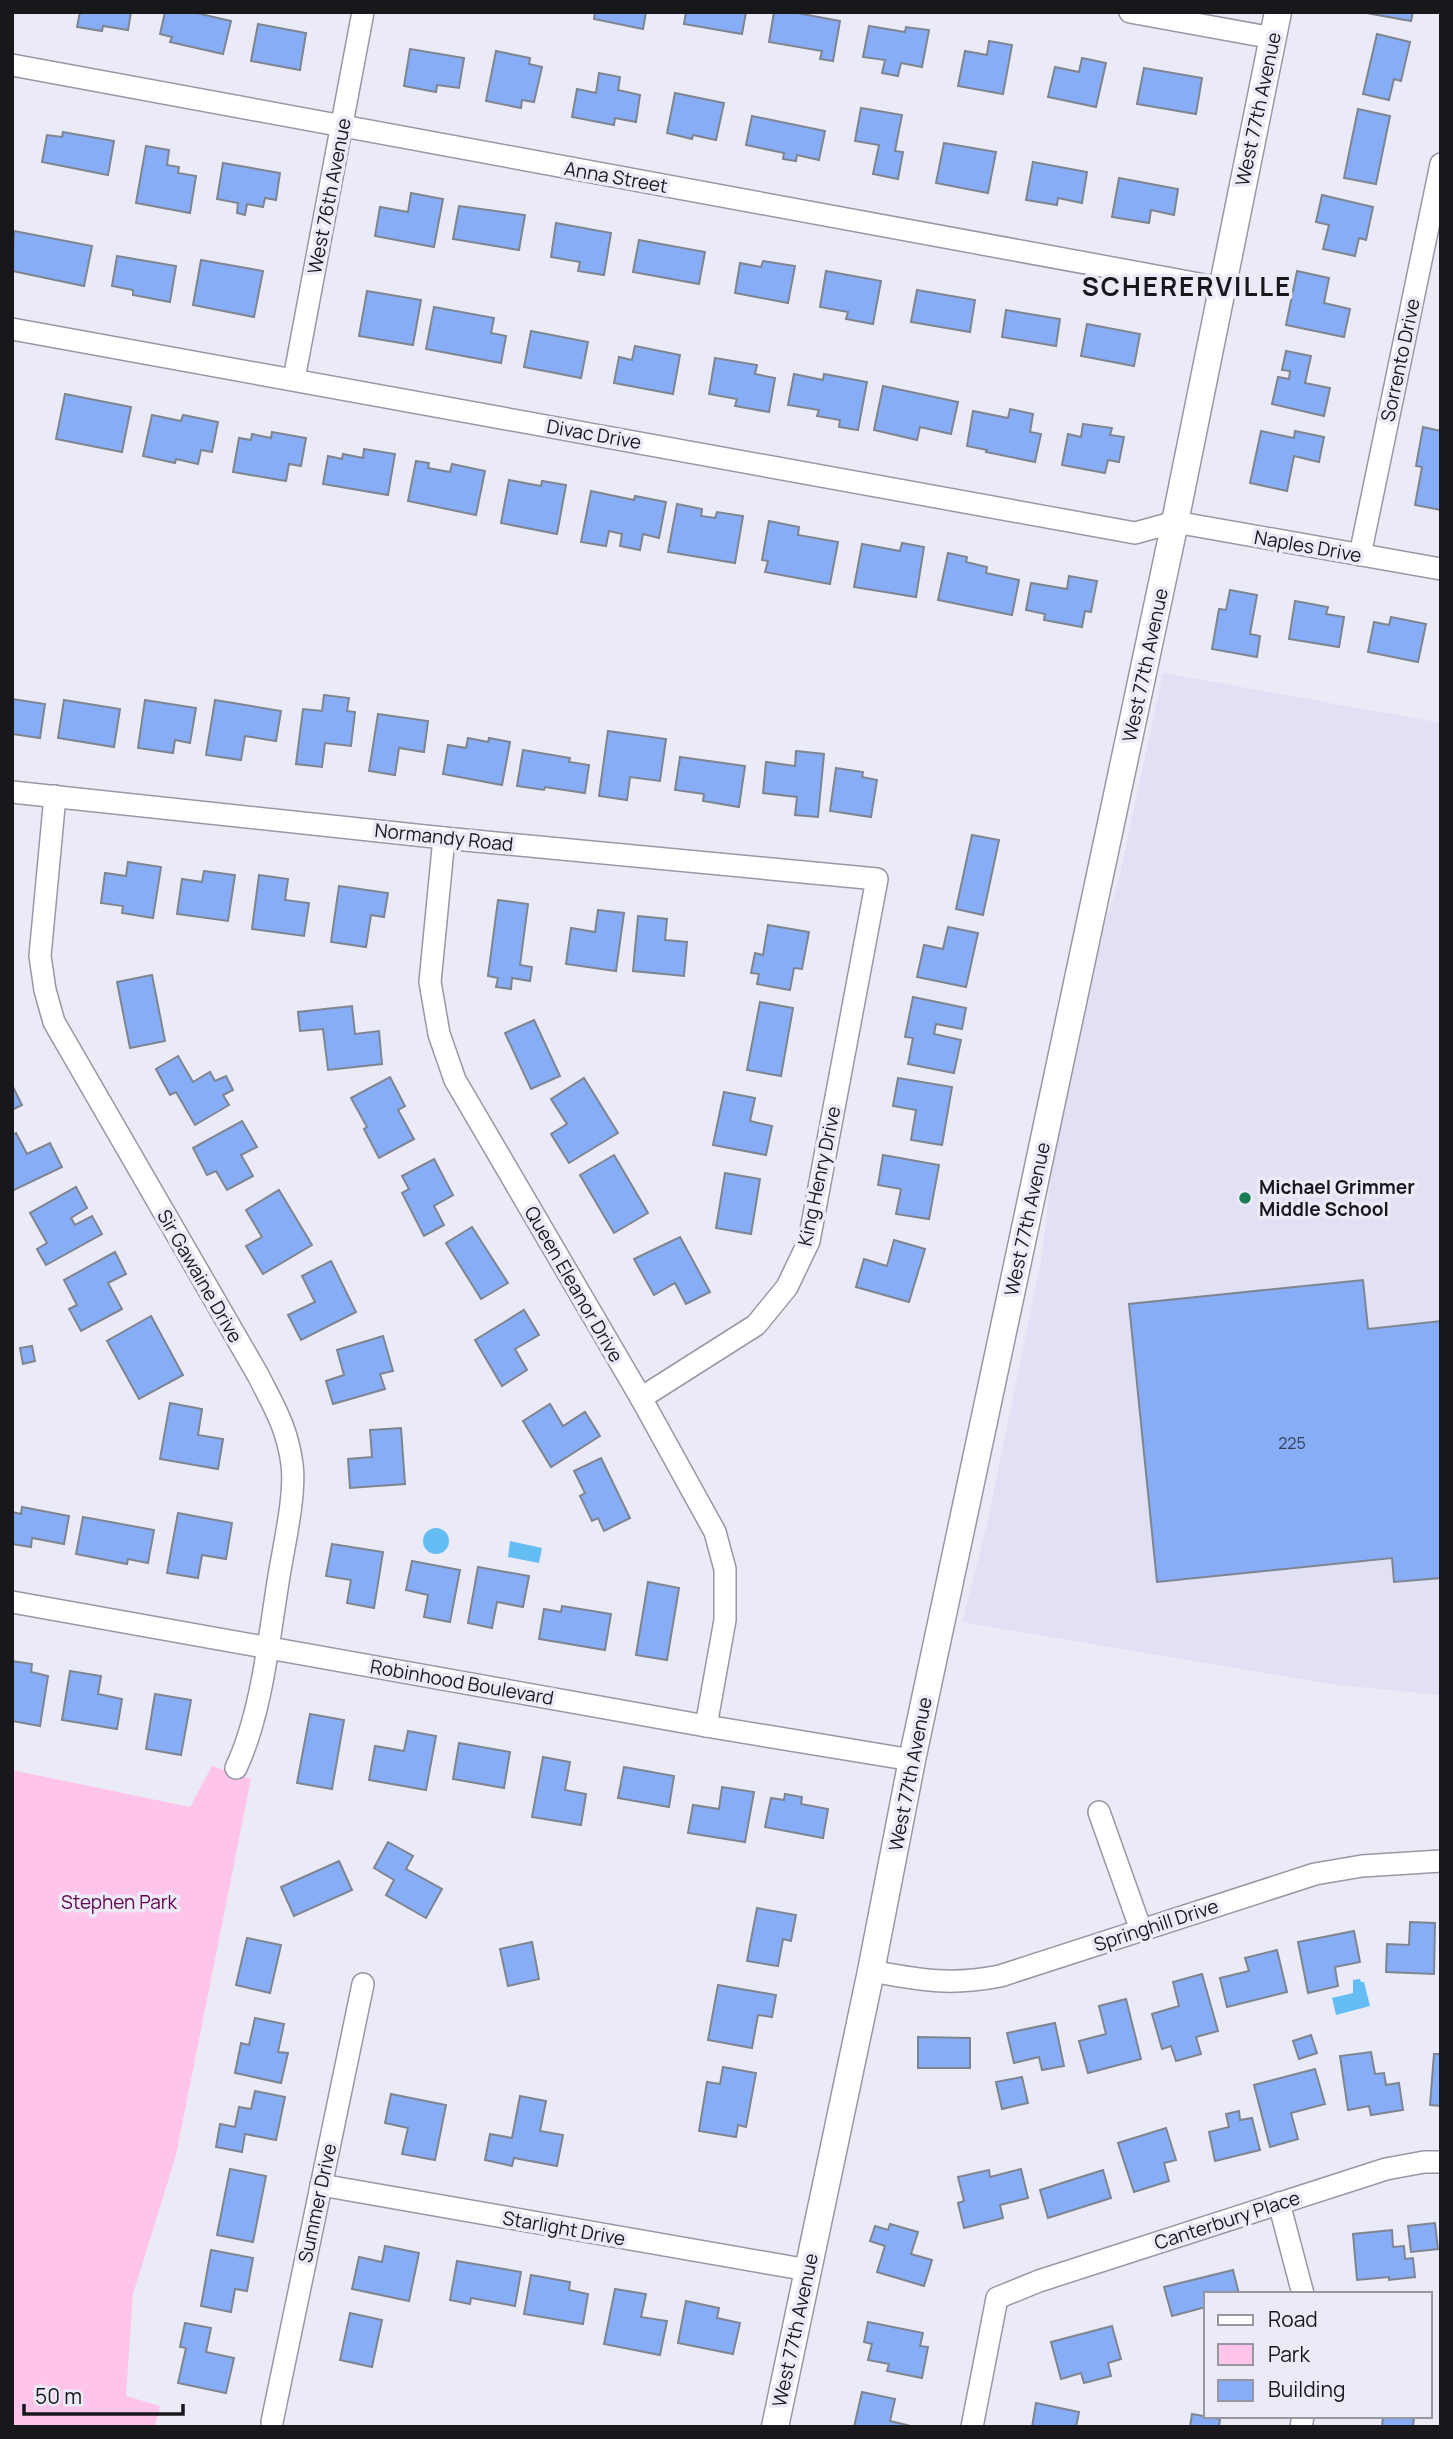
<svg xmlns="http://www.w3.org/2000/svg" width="1453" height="2439" viewBox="0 0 1453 2439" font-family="Manrope,sans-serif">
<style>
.built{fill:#e1e0f4}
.green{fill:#fec4ea}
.water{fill:#64bef4}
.building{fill:#87adf7;stroke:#7f8590;stroke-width:2}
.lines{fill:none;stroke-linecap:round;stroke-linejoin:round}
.minor-casing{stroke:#9897a4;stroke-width:24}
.tertiary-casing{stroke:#9897a4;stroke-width:29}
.minor{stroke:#fff;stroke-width:21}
.tertiary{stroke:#fff;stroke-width:26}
.poi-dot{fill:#1b7c54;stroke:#ebebf8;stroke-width:2.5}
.labels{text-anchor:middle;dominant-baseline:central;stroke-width:7;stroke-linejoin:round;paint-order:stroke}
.number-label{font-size:16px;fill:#343d53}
.street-label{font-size:19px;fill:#18181c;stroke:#ebebf8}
.poi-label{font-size:19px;font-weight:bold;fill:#18181c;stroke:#ebebf8;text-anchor:start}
.park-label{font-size:19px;fill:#63024f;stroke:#ebebf8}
.district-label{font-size:26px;font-weight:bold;letter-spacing:2px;fill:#18181c;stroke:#ebebf8}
</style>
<rect width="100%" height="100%" fill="#ebebf8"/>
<polygon class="built" points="1163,673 1441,723 1441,1695 1329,1684 962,1622 987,1524 1042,1256 1055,1140 1092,960 1118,883"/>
<polygon class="green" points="212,1766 251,1779 176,2155 133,2294 126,2396 160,2406 155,2427 12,2427 12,1770 190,1807"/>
<g class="water">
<circle cx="436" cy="1541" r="13"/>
<polygon points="510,1541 542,1548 539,1563 508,1557"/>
<polygon points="1360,1979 1361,1982 1364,1982 1370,2006 1336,2015 1332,1998 1353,1993 1353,1980"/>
</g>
<g class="building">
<polygon points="80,12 131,12 128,30 103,26 102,31 77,27"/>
<polygon points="165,12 192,12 231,21 223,54 170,42 172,37 160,34"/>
<polygon points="595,12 646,12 643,29 594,19"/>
<polygon points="686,12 746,12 742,34 684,24"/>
<polygon points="774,12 792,12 840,21 833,61 820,59 822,51 769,42"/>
<polygon points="1361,12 1413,12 1411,21"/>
<polygon points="258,24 306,33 300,70 251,61"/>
<polygon points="869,26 905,32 906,27 929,30 922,67 901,63 898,76 882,73 885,60 863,57"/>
<polygon points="1377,34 1410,42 1401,81 1394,79 1389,100 1363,94"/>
<polygon points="989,41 1012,45 1003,94 958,86 965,51 987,55"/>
<polygon points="410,49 464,58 459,88 437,85 436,92 404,86"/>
<polygon points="496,51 530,58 529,64 542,67 534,102 522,100 521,108 486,101"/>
<polygon points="1082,58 1106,63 1096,107 1048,97 1055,67 1079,72"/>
<polygon points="1144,68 1202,78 1196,114 1137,104"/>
<polygon points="599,73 620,77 618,90 640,95 636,122 615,118 614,125 572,117 577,89 596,93"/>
<polygon points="675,93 724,103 716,140 693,135 692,139 667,133"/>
<polygon points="861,108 902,115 895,151 903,152 898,179 873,174 879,145 855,141"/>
<polygon points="1358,109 1390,116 1376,184 1344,178"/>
<polygon points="752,116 825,131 819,160 797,155 796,161 783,159 784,153 746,145"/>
<polygon points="63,132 114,141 108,175 42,162 47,135 62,137"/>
<polygon points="944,143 996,152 988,193 936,183"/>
<polygon points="146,146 169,150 167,165 179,167 178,173 196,176 190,213 136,203"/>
<polygon points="1033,162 1087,172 1082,203 1058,198 1057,205 1026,200"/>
<polygon points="223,163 280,173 276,200 265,198 263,207 247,204 245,215 237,213 238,203 217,199"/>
<polygon points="1119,178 1178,189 1174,215 1151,210 1149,223 1112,217"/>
<polygon points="411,193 443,199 434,247 375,236 380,207 408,212"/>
<polygon points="1322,195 1373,207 1366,240 1359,238 1355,256 1323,249 1329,225 1316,222"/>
<polygon points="459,206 525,215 519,250 453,239"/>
<polygon points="556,223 611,233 604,275 578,271 580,262 551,257"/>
<polygon points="14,231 92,246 84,286 12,271"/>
<polygon points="639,240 705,252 699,284 633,272"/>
<polygon points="117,256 176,266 170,302 133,295 133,290 112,286"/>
<polygon points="201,260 263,271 254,317 193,305"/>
<polygon points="763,261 795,266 788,303 735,293 740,263 761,267"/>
<polygon points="826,271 881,281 873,324 846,319 848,312 820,307"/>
<polygon points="1297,271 1329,278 1324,303 1350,309 1344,337 1286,325"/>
<polygon points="917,290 975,300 970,332 911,322"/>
<polygon points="367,291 421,300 413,345 359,336"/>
<polygon points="434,307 494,318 491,333 506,336 501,363 426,349"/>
<polygon points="1006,310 1060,319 1056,346 1002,337"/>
<polygon points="1087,324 1140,334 1134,366 1081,356"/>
<polygon points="531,331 588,342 581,378 524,367"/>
<polygon points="635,346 680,355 673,394 614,383 619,357 632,360"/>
<polygon points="1286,351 1311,356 1305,383 1330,388 1324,416 1272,404 1278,377 1289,379 1290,371 1282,370"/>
<polygon points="715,358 757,365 755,374 775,378 769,412 735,406 737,399 709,394"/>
<polygon points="794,374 823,380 824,374 867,382 858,430 839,427 840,420 817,416 819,410 788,405"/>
<polygon points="883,386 958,402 951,434 920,427 917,440 874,430"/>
<polygon points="65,394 131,407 122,452 56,439"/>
<polygon points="1010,409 1033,414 1030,432 1041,434 1035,462 986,452 987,450 967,446 973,411 1008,418"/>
<polygon points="152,415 181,421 183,415 218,422 212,452 201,450 198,464 176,459 175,463 143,456"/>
<polygon points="1083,424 1112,428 1110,435 1124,437 1119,462 1108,460 1105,473 1062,465 1068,434 1081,437"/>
<polygon points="1423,427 1441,431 1441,510 1415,505 1422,467 1416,466"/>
<polygon points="1261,431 1294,438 1295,431 1324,437 1319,462 1294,456 1287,491 1250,483"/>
<polygon points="272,432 306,438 301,466 289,464 286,481 233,472 239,438 251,440 252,434 271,438"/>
<polygon points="364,449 395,454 388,495 323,484 328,456 342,459 343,454 363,458"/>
<polygon points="416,461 429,463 428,468 450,472 452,464 485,471 476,515 408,501"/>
<polygon points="509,480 541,486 542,481 566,485 557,534 501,523"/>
<polygon points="591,491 634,500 635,496 666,502 659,538 643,534 640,550 620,546 622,534 609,531 606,546 581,542"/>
<polygon points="677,504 702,509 701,516 715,518 717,512 743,516 735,563 668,552"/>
<polygon points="769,521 799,527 798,535 838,542 830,584 765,572 768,561 762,560"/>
<polygon points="902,543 924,547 916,597 854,587 862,544 900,551"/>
<polygon points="948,553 967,557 966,562 987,567 986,573 1019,580 1012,615 938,600"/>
<polygon points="1069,576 1097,581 1091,612 1085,611 1082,627 1044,620 1045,614 1026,610 1031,583 1067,589"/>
<polygon points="1230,590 1257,595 1250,634 1260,636 1257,657 1212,649 1219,609 1226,610"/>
<polygon points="1295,601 1328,607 1326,614 1344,617 1339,647 1289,639"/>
<polygon points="1391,617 1426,624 1418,662 1368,652 1374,622 1389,625"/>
<polygon points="324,695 349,698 347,711 355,712 351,746 325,743 322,767 296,764 303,709 322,711"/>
<polygon points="12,699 45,704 40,738 12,734"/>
<polygon points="64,700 120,709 114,747 58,738"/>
<polygon points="145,700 196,708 190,743 175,740 173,753 138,748"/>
<polygon points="215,700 281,711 276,741 245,736 241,760 206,755"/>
<polygon points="378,714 428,721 424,752 399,748 395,775 369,771"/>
<polygon points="608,731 666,739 660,781 630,777 627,800 599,796"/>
<polygon points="468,738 488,742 489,738 510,742 502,785 443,774 448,745 466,748"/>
<polygon points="523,750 570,758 569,762 589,765 585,793 545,787 544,790 517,786"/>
<polygon points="796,751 824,754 818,817 795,815 797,797 763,793 766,762 795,766"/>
<polygon points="680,757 745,766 739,807 703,801 704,794 675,790"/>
<polygon points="836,768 863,772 862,777 877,780 871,817 830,811"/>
<polygon points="972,835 999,840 983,915 956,909"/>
<polygon points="128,862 161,867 153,918 122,913 123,906 101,903 105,873 126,876"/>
<polygon points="204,871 235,875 228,921 177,914 182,879 202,882"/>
<polygon points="259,875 288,879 285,900 309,903 304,936 252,929"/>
<polygon points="339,886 388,893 384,917 371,915 366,947 331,942"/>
<polygon points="498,900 528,904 520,965 532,967 530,981 512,978 511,989 496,987 498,978 488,976"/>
<polygon points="598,910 624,913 616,971 566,964 571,928 595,932"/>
<polygon points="638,916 667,919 665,940 687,942 684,976 633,971"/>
<polygon points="768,925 809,932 802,969 794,968 790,990 757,984 759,974 751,973 755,953 763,955"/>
<polygon points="948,927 978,933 966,987 917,977 924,945 943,949"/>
<polygon points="152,975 165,1041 130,1048 117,982"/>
<polygon points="913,997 966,1008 962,1029 936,1024 934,1034 961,1040 954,1073 908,1064 913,1038 905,1037"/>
<polygon points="760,1002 793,1008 781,1076 747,1070"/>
<polygon points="352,1006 355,1034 379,1031 382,1064 328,1070 323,1029 300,1031 298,1012"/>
<polygon points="534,1020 560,1076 531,1089 505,1033"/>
<polygon points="178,1056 193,1082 210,1072 215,1081 226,1076 233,1090 223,1095 229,1105 195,1125 176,1092 170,1095 156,1069"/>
<polygon points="390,1077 405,1106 398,1110 414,1139 379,1158 364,1129 367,1127 351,1098"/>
<polygon points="584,1078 618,1133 569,1163 551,1134 567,1124 551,1099"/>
<polygon points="898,1078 952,1087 942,1145 911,1140 916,1110 893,1106"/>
<polygon points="12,1085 22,1105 12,1110"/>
<polygon points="724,1092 755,1098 750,1121 772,1126 766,1155 713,1145"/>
<polygon points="242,1121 257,1147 241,1155 253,1176 227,1190 216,1171 207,1175 193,1148"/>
<polygon points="16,1133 27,1154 50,1143 62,1167 12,1191 12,1135"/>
<polygon points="614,1155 648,1213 614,1233 580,1175"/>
<polygon points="883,1155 939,1165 929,1219 896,1214 901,1189 878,1185"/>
<polygon points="434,1159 453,1195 434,1206 444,1225 424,1236 402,1193 409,1189 402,1176"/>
<polygon points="725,1173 760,1179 751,1234 716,1228"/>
<polygon points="76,1187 87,1208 71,1218 75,1225 92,1216 102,1234 46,1265 37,1249 47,1243 30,1213"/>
<polygon points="279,1190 312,1245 263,1274 246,1246 262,1237 246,1210"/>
<polygon points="472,1227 508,1283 481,1299 446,1243"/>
<polygon points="680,1237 710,1292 686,1304 675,1283 654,1295 634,1259"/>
<polygon points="894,1240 925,1249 909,1302 856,1287 864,1259 887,1266"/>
<polygon points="115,1252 126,1274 108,1283 122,1309 81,1331 69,1309 77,1305 64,1280"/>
<polygon points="331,1261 356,1312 301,1340 288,1315 315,1302 302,1276"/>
<polygon points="1363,1280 1368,1329 1441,1321 1441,1578 1394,1582 1392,1558 1157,1582 1129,1304"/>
<polygon points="524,1310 539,1335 515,1349 527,1370 502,1386 475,1340"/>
<polygon points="151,1316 183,1375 139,1399 107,1341"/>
<polygon points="383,1336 393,1371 380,1374 385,1389 333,1404 326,1381 344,1375 337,1350"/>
<polygon points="32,1346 35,1361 23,1364 20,1348"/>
<polygon points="170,1403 202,1409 198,1435 223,1439 218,1469 160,1459"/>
<polygon points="550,1404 563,1426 585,1412 600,1436 551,1467 523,1421"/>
<polygon points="401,1428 405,1484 350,1488 348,1459 372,1457 370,1430"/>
<polygon points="601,1458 630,1518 604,1531 598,1518 592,1521 580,1496 585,1493 574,1471"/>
<polygon points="22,1507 69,1516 64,1544 32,1538 31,1547 12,1544 12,1512 21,1514"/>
<polygon points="178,1513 232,1523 226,1559 202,1555 198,1578 167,1573"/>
<polygon points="83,1517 154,1530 148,1563 128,1559 127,1564 76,1554"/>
<polygon points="332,1544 383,1552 374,1608 347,1603 351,1580 326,1576"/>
<polygon points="412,1561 460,1570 450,1622 424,1617 428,1595 406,1590"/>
<polygon points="478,1567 529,1576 523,1607 497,1602 492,1628 468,1623"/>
<polygon points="648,1582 679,1588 667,1660 636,1655"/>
<polygon points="562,1606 611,1614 605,1650 539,1639 544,1609 561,1612"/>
<polygon points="12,1661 32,1664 31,1672 48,1676 40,1726 12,1721"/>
<polygon points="70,1671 101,1676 98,1694 122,1699 117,1729 62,1720"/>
<polygon points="155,1694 191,1700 181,1755 146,1749"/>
<polygon points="310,1714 344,1720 332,1789 297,1783"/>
<polygon points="408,1731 436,1736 426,1790 369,1780 375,1746 404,1751"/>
<polygon points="459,1743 510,1752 504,1788 453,1779"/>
<polygon points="543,1757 570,1762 565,1790 586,1794 581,1825 532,1817"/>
<polygon points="624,1767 674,1776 669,1807 618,1798"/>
<polygon points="722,1787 754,1792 745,1842 688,1833 693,1805 719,1809"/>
<polygon points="785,1794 802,1797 801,1804 828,1809 823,1838 765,1827 771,1798 784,1800"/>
<polygon points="388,1842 413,1856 406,1869 442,1889 426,1918 386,1895 394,1880 374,1868"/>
<polygon points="339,1861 352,1890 294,1916 281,1887"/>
<polygon points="757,1908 796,1915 791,1941 783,1939 778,1966 747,1961"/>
<polygon points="1410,1922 1435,1923 1434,1974 1386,1972 1387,1944 1409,1945"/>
<polygon points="1354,1931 1360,1962 1335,1967 1338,1986 1308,1993 1298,1942"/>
<polygon points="247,1938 281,1945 270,1993 236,1985"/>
<polygon points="532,1942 539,1979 508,1986 500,1949"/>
<polygon points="1277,1950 1287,1992 1227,2007 1220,1978 1249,1971 1245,1958"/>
<polygon points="1202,1974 1218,2031 1196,2037 1201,2054 1176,2061 1171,2046 1162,2049 1152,2014 1179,2006 1173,1982"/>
<polygon points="718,1985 776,1995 772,2017 758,2015 752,2048 708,2040"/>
<polygon points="1126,1999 1141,2059 1088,2073 1079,2041 1106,2034 1099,2006"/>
<polygon points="255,2018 284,2024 278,2052 288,2053 281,2083 235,2073 241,2043 249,2045"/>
<polygon points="1055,2023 1064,2066 1042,2070 1039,2057 1014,2063 1007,2033"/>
<polygon points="1311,2035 1317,2053 1299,2059 1293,2041"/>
<polygon points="918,2037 970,2038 970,2068 918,2068"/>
<polygon points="1371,2052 1375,2074 1384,2073 1386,2085 1399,2083 1403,2110 1371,2115 1369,2106 1348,2110 1340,2056"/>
<polygon points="1434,2054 1441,2054 1441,2106 1430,2105"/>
<polygon points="723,2067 756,2073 746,2127 738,2125 736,2137 699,2131 707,2082 720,2084"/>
<polygon points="1315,2069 1325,2104 1291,2113 1298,2139 1270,2147 1254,2085"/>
<polygon points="1022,2077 1028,2103 1002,2109 996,2082"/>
<polygon points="255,2091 285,2097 276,2140 245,2134 242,2152 216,2147 220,2124 235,2127 239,2107 251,2109"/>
<polygon points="391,2094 446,2105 435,2160 402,2154 408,2128 385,2123"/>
<polygon points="520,2096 546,2101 540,2131 563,2135 557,2166 514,2158 512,2166 485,2160 490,2134 512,2138"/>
<polygon points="1239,2111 1240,2120 1252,2118 1260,2150 1215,2161 1209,2132 1229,2127 1226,2114"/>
<polygon points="1166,2128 1176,2160 1164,2163 1169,2181 1134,2192 1118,2143"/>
<polygon points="230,2169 266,2176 253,2242 217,2235"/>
<polygon points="1021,2169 1028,2198 1000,2205 1003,2218 964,2228 958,2203 964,2201 958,2177 989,2170 990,2177"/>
<polygon points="1103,2170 1111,2198 1048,2218 1040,2190"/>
<polygon points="1435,2223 1438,2249 1411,2252 1408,2226"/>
<polygon points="890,2224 918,2232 911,2254 932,2260 924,2286 877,2272 885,2246 870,2241 875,2226 888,2230"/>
<polygon points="1392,2230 1393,2247 1404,2246 1405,2259 1413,2258 1415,2277 1389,2280 1389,2277 1357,2280 1353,2234"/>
<polygon points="385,2246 419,2253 409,2301 352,2289 359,2257 382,2262"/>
<polygon points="211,2250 253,2258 247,2291 235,2289 231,2312 201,2306"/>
<polygon points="457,2261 521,2272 515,2306 471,2298 470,2304 450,2300"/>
<polygon points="1233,2270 1239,2294 1206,2294 1206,2307 1172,2316 1164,2287"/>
<polygon points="531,2275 570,2282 569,2290 588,2294 583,2324 524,2314"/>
<polygon points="615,2289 646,2294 641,2317 667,2321 660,2355 604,2344"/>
<polygon points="686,2301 719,2308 717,2318 740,2323 733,2354 678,2343"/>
<polygon points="350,2313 382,2320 372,2367 340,2360"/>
<polygon points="868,2322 923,2333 920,2346 928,2347 922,2378 887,2371 889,2364 868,2360 872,2344 864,2342"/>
<polygon points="185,2323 211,2328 206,2352 234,2358 226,2393 178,2383 186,2348 180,2347"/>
<polygon points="1112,2326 1121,2359 1108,2363 1111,2376 1084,2383 1081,2373 1061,2379 1051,2342"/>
<polygon points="862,2392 895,2399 890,2421 915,2427 854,2427"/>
<polygon points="1036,2403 1079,2412 1076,2427 1032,2427"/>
<polygon points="1192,2414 1220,2419 1219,2427 1190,2427"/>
<polygon points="1383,2416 1414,2416 1413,2427 1382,2427"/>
</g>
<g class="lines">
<defs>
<g id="minor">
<polyline points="1130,12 1273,38"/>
<polyline points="12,65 1221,288"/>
<polyline points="12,329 1135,533 1175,522 1441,569"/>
<polyline points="294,379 363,12"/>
<polyline points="1360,555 1441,164"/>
<polyline points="12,792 444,838 877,879 809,1241 787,1287 756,1325 641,1398"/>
<path d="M55 796 40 956 45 990 54 1022 258 1375C274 1407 287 1427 292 1464 296 1494 284 1545 279 1576 269 1637 262 1713 236 1768"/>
<polyline points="444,838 430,982 439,1034 455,1080 641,1398 715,1532 725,1569 725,1620 706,1726"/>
<polyline points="12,1602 706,1726 912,1760"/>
<polyline points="1099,1812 1141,1930"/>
<path d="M871 1971C921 1980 949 1986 1000 1976L1315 1874 1362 1866 1441 1861"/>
<polyline points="321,2185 808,2270"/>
<polyline points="1279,2203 1303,2294"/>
<polyline points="272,2422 363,1984"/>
<polyline points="972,2427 997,2298 1039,2281 1386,2169 1424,2162 1441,2162"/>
<polyline points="1301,2427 1303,2416"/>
</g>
<polyline id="tertiary" points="775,2427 871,1971 912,1760 1175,522 1278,12"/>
</defs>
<use href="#minor" class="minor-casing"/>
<use href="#tertiary" class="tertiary-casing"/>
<use href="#minor" class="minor"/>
<use href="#tertiary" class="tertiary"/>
</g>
<circle class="poi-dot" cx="1245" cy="1198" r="7"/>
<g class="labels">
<g class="number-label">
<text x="1292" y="1443">225</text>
</g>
<g class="street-label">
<text transform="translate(1258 109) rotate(-78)">West 77th Avenue</text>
<text transform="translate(616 177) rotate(10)">Anna Street</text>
<text transform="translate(329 196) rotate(-79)">West 76th Avenue</text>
<text transform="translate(1400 360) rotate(-78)">Sorrento Drive</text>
<text transform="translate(594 434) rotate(10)">Divac Drive</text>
<text transform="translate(1308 546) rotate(10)">Naples Drive</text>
<text transform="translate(1145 665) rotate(-78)">West 77th Avenue</text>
<text transform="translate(444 837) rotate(6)">Normandy Road</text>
<text transform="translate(819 1176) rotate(-78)">King Henry Drive</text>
<text transform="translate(1027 1219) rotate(-78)">West 77th Avenue</text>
<text transform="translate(200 1276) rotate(60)">Sir Gawaine Drive</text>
<text transform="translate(574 1284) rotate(60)">Queen Eleanor Drive</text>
<text transform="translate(462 1682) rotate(10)">Robinhood Boulevard</text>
<text transform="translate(910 1774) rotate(-79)">West 77th Avenue</text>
<text transform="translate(1156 1925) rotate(-18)">Springhill Drive</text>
<text transform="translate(317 2203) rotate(-78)">Summer Drive</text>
<text transform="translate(1227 2220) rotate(-18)">Canterbury Place</text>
<text transform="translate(564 2228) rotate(10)">Starlight Drive</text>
<text transform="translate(795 2330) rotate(-78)">West 77th Avenue</text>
</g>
<g class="poi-label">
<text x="1259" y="1187">Michael Grimmer<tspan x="1259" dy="22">Middle School</tspan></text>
</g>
<g class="park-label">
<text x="119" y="1902">Stephen Park</text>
</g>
<g class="district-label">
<text x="1187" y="286">SCHERERVILLE</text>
</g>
</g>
<rect width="1453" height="2439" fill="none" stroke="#18181c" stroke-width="28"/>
<rect x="1204" y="2292" width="228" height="126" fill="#ebebf8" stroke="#9797a0" stroke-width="2"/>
<rect x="1218" y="2315" width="35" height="10" fill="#ffffff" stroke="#9797a0" stroke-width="2"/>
<text x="1268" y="2327" font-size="21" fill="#18181c">Road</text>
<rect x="1218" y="2344" width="35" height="21" fill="#fec4ea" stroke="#9797a0" stroke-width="2"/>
<text x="1268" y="2362" font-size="21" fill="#18181c">Park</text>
<rect x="1218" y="2380" width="35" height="21" fill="#87adf7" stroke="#9797a0" stroke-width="2"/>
<text x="1268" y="2397" font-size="21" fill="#18181c">Building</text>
<path d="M24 2404v10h159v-10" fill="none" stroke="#18181c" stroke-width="3.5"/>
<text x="35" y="2404" font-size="21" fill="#18181c" stroke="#ebebf8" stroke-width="5" paint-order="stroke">50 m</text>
</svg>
